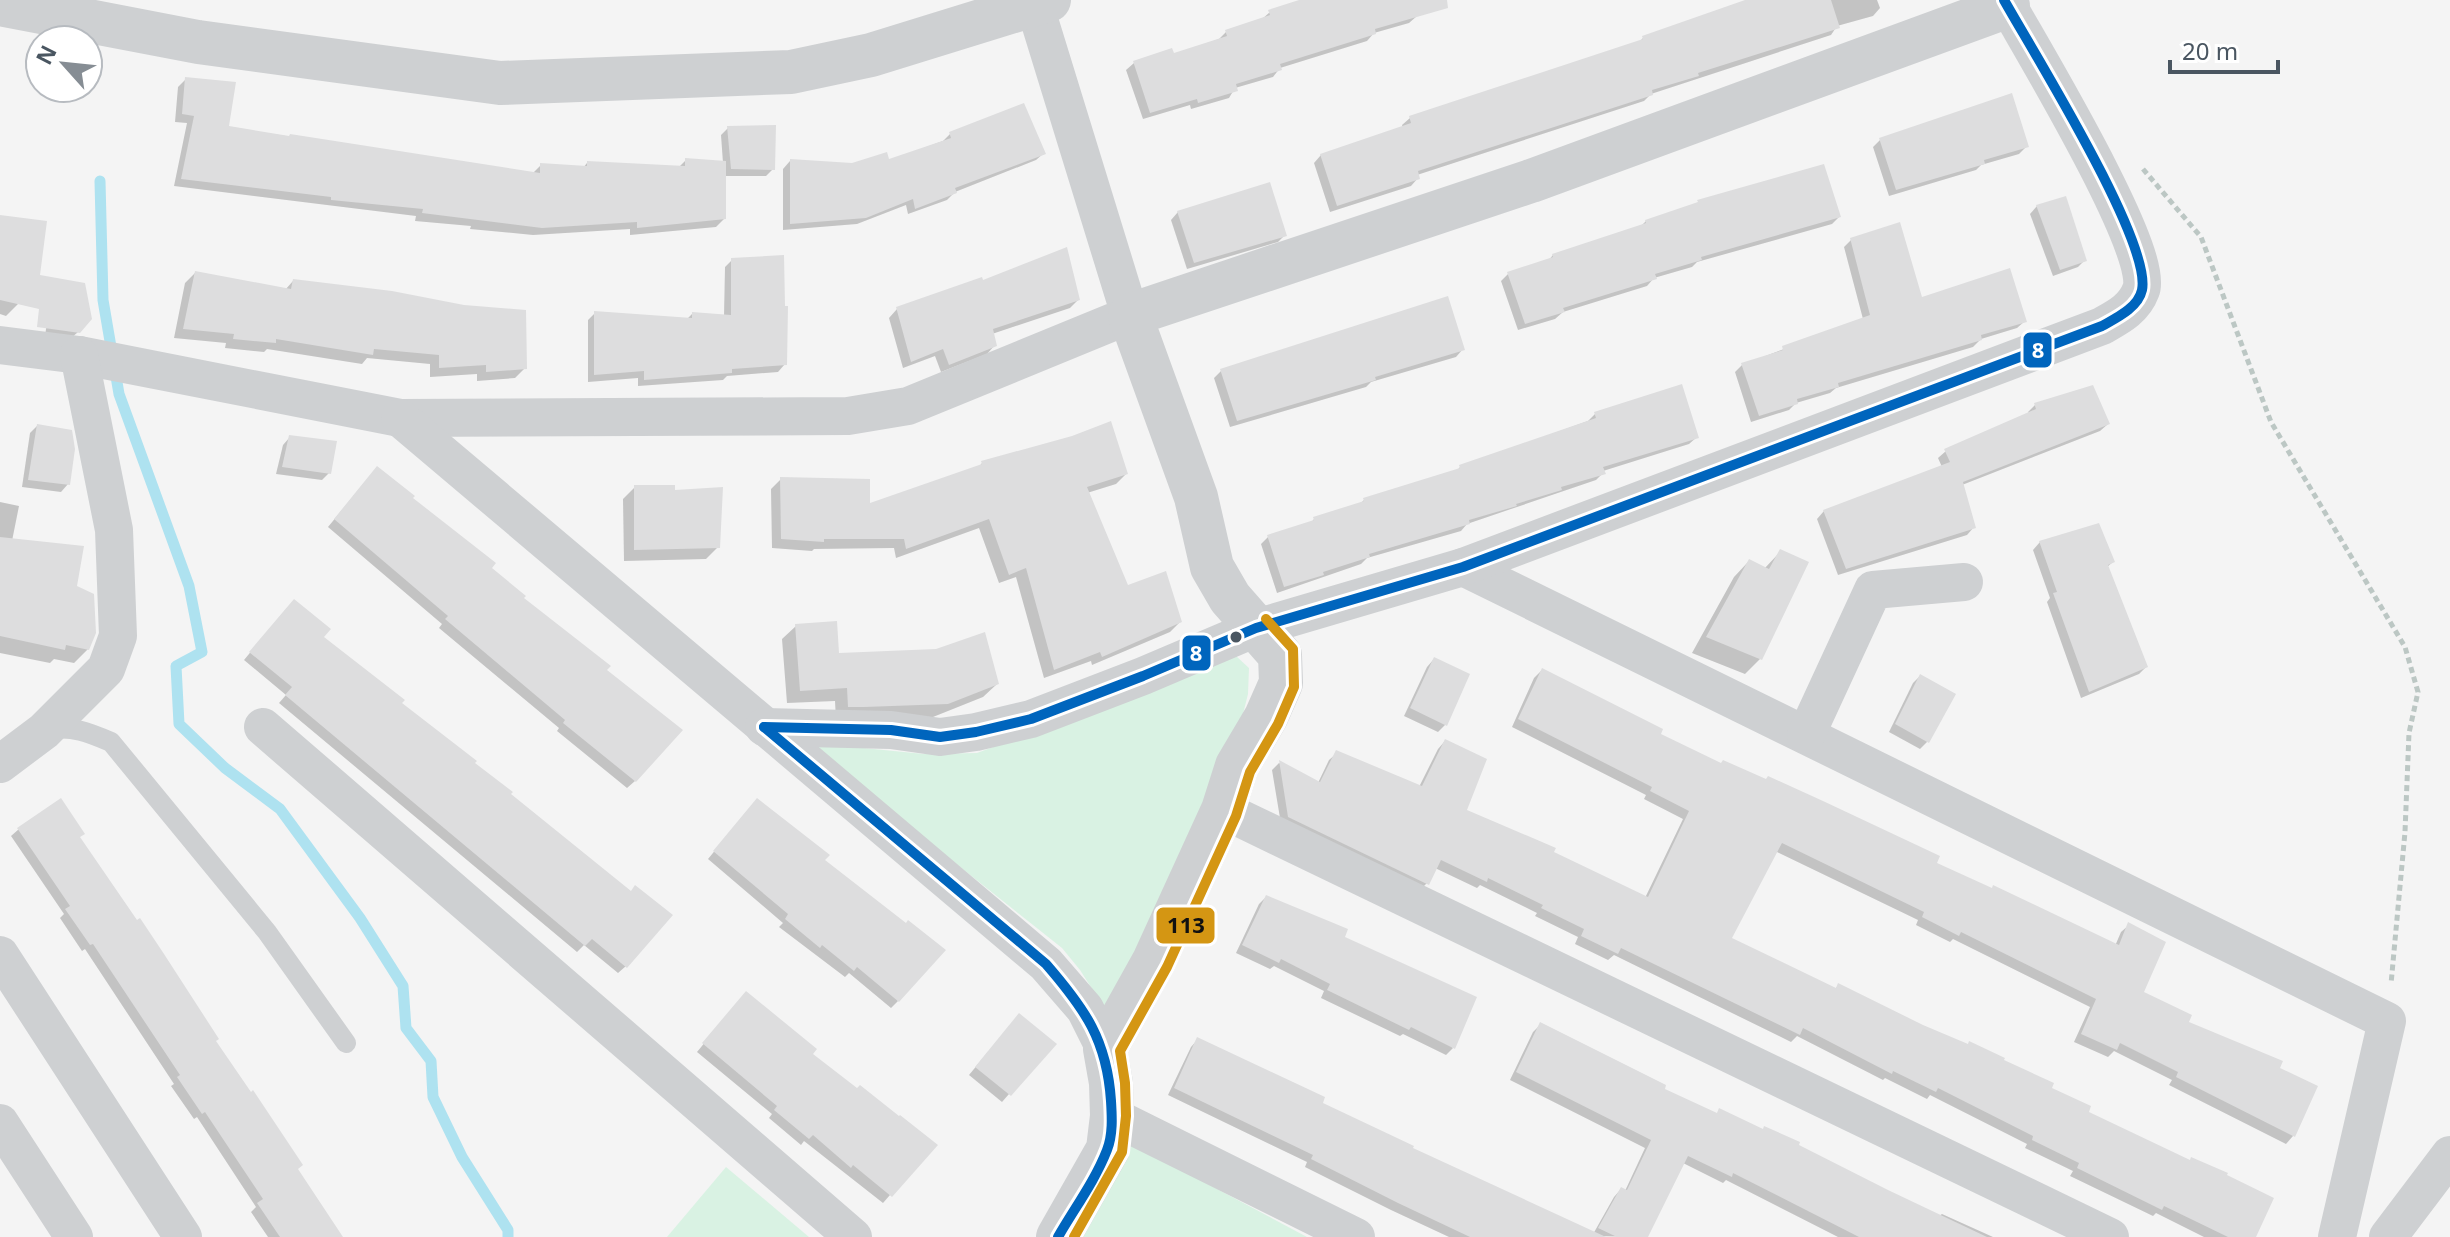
<svg xmlns="http://www.w3.org/2000/svg" width="2450" height="1237" viewBox="0 0 2450 1237" font-family="'Noto Sans',sans-serif">
<style>
.green{fill:#d9f2e3}
.shadow{fill:#0003}
.lines{fill:none;stroke-linecap:round;stroke-linejoin:round}
.stream{stroke:#aee2f0;stroke-width:11}
.building{fill:#ddddde}
.path{stroke:#bcc7c4;stroke-width:5;stroke-dasharray:6 4;stroke-linecap:butt}
.service{stroke:#ced0d2;stroke-width:20}
.minor{stroke:#ced0d2;stroke-width:38}
.tertiary{stroke:#ced0d2;stroke-width:44}
.bus-1-casing{stroke:#fff;stroke-width:16}
.bus-2-casing{stroke:#fff;stroke-width:16}
.bus-1{stroke:#0065bd;stroke-width:10}
.bus-2{stroke:#d49613;stroke-width:10}
.bus-dot{fill:#4a5661;stroke:#fff;stroke-width:3}
.line-badge{stroke:#fff;stroke-width:3}
.badge-label{font-size:22px;text-anchor:middle;font-weight:bold;fill:#fff}
.pale-badge-label{font-size:22px;text-anchor:middle;font-weight:bold;fill:#111}
</style>
<rect width="100%" height="100%" fill="#f4f4f4"/>
<g class="green">
<polygon points="1236,656 1249,668 1248,694 1241,722 1155,923 1105,1009 1080,970 1062,948 803,742 924,754 977,753"/>
<polygon points="1131,1143 1307,1237 1077,1237"/>
<polygon points="726,1167 809,1237 667,1237"/>
</g>
<g class="shadow">
<polygon points="1306,0 1412,0 1417,16 1409,23 1374,33 1367,41 1280,68 1273,77 1235,88 1229,98 1191,109 1190,105 1143,119 1126,70 1134,63 1173,56 1219,39 1226,32 1261,20 1270,12"/>
<polygon points="1751,0 1877,0 1880,8 1873,16 1837,26 1831,35 1651,94 1644,101 1417,175 1418,178 1411,186 1330,212 1314,163 1321,155 1403,128 1402,125 1410,118 1638,43 1643,38"/>
<polygon points="186,79 226,127 533,173 541,165 583,168 587,163 678,168 686,160 723,163 721,135 728,128 773,169 766,176 724,176 724,219 716,227 630,235 630,229 533,235 470,229 471,226 415,221 416,216 174,186 187,123 175,122 178,87"/>
<polygon points="950,134 1044,153 1036,160 955,192 947,200 908,214 906,205 857,224 783,230 783,169 790,161 852,165 888,161 943,141"/>
<polygon points="1880,140 2027,146 2019,154 1981,165 1976,170 1889,196 1873,147"/>
<polygon points="2037,206 2085,260 2078,267 2053,276 2030,214"/>
<polygon points="1178,212 1285,235 1278,242 1187,269 1171,220"/>
<polygon points="0,217 18,304 6,316 0,314"/>
<polygon points="1839,217 1832,224 1697,262 1692,267 1654,278 1647,286 1563,312 1555,319 1518,330 1501,281 1508,274 1548,261 1553,255 1640,227 1646,221"/>
<polygon points="1851,240 1920,299 2025,321 2017,328 1981,339 1973,347 1836,388 1830,393 1796,403 1789,410 1751,422 1735,372 1742,365 1863,319 1844,247"/>
<polygon points="732,260 785,364 778,372 727,376 723,380 638,386 638,378 588,382 588,320 595,313 686,320 692,314 724,316 725,267"/>
<polygon points="195,273 285,290 293,281 464,307 525,368 515,378 477,381 477,374 430,377 430,364 367,358 362,364 267,349 264,352 225,348 226,343 174,338 185,283"/>
<polygon points="52,288 78,332 70,339 45,336"/>
<polygon points="1078,300 1070,308 992,334 995,345 987,354 941,372 935,356 903,368 889,318 897,309"/>
<polygon points="1463,349 1456,357 1371,382 1366,387 1230,427 1214,378 1221,371"/>
<polygon points="2035,405 2108,424 2100,431 1962,485 1974,527 1967,535 1838,575 1817,519 1824,511 1942,467 1938,458 1946,451 2029,414 2028,412"/>
<polygon points="1595,414 1697,437 1689,444 1603,471 1603,473 1596,480 1467,524 1461,531 1367,558 1361,564 1277,593 1261,544 1268,537 1311,523 1314,519 1360,504 1364,500 1456,472 1460,467 1588,421"/>
<polygon points="37,426 68,484 61,492 22,487 30,433"/>
<polygon points="290,437 329,473 322,480 276,474 283,445"/>
<polygon points="982,463 1126,474 1116,484 1087,493 1127,588 1180,622 1170,632 1092,665 1091,661 1044,678 1016,577 999,583 979,528 896,558 894,548 814,549 812,551 772,548 771,489 781,479 868,506 979,467"/>
<polygon points="370,476 410,498 604,671 635,781 627,788 557,731 559,728 439,628 442,624 328,527"/>
<polygon points="635,487 673,492 718,547 706,559 624,561 623,499"/>
<polygon points="0,502 19,506 12,541 75,588 88,649 74,663 54,659 50,663 0,653"/>
<polygon points="2040,542 2113,562 2107,567 2146,667 2139,674 2081,698 2047,602 2050,598 2033,550"/>
<polygon points="1781,551 1761,658 1745,674 1692,653 1734,577 1749,561 1764,569"/>
<polygon points="287,608 472,763 626,966 618,973 584,945 577,952 279,703 286,695 244,660"/>
<polygon points="796,626 837,655 997,684 983,697 933,717 836,720 835,701 787,703 782,639"/>
<polygon points="1434,659 1467,675 1445,725 1438,732 1404,716 1427,667"/>
<polygon points="1542,670 1658,735 2115,946 2121,932 2129,925 2141,993 2187,1023 2277,1068 2293,1136 2286,1144 2169,1085 2172,1080 2114,1051 2108,1057 2074,1042 2090,1007 1953,939 1950,942 1916,925 1918,920 1775,851 1729,938 1834,990 1839,985 1922,1027 2002,1061 2086,1112 2254,1237 2204,1237 2156,1213 2153,1216 2070,1176 2073,1171 2025,1148 2027,1144 1930,1095 1927,1099 1885,1078 1883,1080 1797,1036 1791,1042 1614,955 1608,960 1575,944 1578,937 1535,916 1537,913 1480,885 1477,888 1435,868 1427,883 1419,891 1281,824 1272,770 1279,763 1318,783 1329,760 1337,753 1419,787 1438,749 1445,741 1464,811 1645,898 1683,819 1644,799 1646,795 1512,727 1534,678"/>
<polygon points="1920,676 1927,742 1920,749 1889,732 1913,683"/>
<polygon points="750,808 823,860 898,1001 891,1008 849,973 845,977 779,927 783,923 708,859"/>
<polygon points="19,829 78,837 341,1237 268,1237 251,1212 256,1207 197,1117 194,1119 171,1086 174,1084 85,949 82,951 60,918 64,914 11,836"/>
<polygon points="1266,897 1342,938 1453,1048 1446,1055 1403,1034 1400,1036 1321,998 1324,991 1274,966 1270,969 1236,953 1259,904"/>
<polygon points="739,1001 810,1054 890,1195 883,1203 804,1141 801,1145 769,1118 772,1114 697,1052"/>
<polygon points="1012,1023 1009,1094 1002,1102 969,1075"/>
<polygon points="1540,1025 1662,1090 1939,1216 1942,1214 1993,1237 1838,1237 1726,1180 1723,1183 1683,1163 1646,1237 1592,1236 1614,1197 1621,1189 1625,1191 1645,1148 1510,1080 1533,1032"/>
<polygon points="1198,1039 1320,1104 1587,1237 1449,1237 1391,1210 1305,1167 1307,1162 1168,1095 1191,1047"/>
</g>
<g class="lines">
<polyline class="stream" points="100,181 103,300 119,394 189,586 202,652 176,666 179,724 225,768 280,809 360,918 403,986 406,1028 431,1061 433,1097 462,1157 508,1230 508,1237"/>
</g>
<g class="building">
<polygon points="1299,0 1447,0 1448,8 1375,29 1376,34 1280,64 1282,70 1236,84 1238,91 1198,103 1197,99 1150,113 1133,61 1172,48 1174,53 1227,36 1225,30 1270,15 1268,10"/>
<polygon points="1745,0 1831,0 1840,28 1698,73 1699,76 1652,90 1653,95 1418,171 1420,179 1337,206 1320,154 1411,123 1409,116 1643,39 1642,36"/>
<polygon points="185,77 236,82 229,126 289,136 290,134 540,173 540,163 587,166 587,161 685,166 685,158 726,161 726,219 637,228 637,222 542,228 422,213 423,209 331,200 331,197 181,179 194,116 182,114"/>
<polygon points="2012,93 2029,147 1984,160 1985,164 1896,190 1879,138"/>
<polygon points="1024,103 1046,154 955,188 957,193 915,209 913,199 866,218 790,224 790,159 852,163 887,152 889,159 951,138 949,132"/>
<polygon points="776,125 775,170 731,169 727,126"/>
<polygon points="1824,164 1841,217 1701,257 1702,260 1655,274 1657,279 1563,308 1565,312 1525,324 1507,272 1553,257 1552,254 1646,223 1645,220 1698,202 1697,200"/>
<polygon points="1270,182 1287,236 1194,263 1177,211"/>
<polygon points="2066,196 2087,261 2060,270 2036,205"/>
<polygon points="0,215 47,221 40,275 85,283 92,319 80,333 37,327 39,309 0,300"/>
<polygon points="1900,222 1922,297 2010,268 2027,322 1981,335 1982,340 1838,383 1839,387 1797,399 1798,404 1759,416 1741,363 1783,350 1782,346 1870,315 1850,238"/>
<polygon points="1067,247 1080,300 993,329 997,346 949,365 943,349 911,362 896,307 982,277 983,280"/>
<polygon points="784,255 785,306 788,306 787,365 732,369 732,373 644,380 644,371 594,375 594,311 692,318 692,312 731,315 731,258"/>
<polygon points="195,271 291,289 293,279 392,291 464,305 526,310 527,369 486,372 486,365 439,368 439,355 374,349 373,355 276,339 276,343 233,339 234,334 183,329"/>
<polygon points="1448,296 1465,350 1375,377 1376,380 1237,421 1220,369"/>
<polygon points="1682,384 1699,438 1603,467 1606,474 1561,487 1562,490 1516,504 1517,506 1469,520 1470,524 1369,554 1370,557 1323,572 1324,575 1284,587 1267,535 1314,520 1313,517 1364,501 1363,498 1460,468 1459,465 1596,418 1594,412"/>
<polygon points="2093,385 2110,424 1963,482 1976,528 1846,569 1823,510 1950,462 1944,449 2036,409 2034,403"/>
<polygon points="1111,421 1128,474 1087,487 1128,585 1166,571 1182,622 1102,657 1100,652 1054,670 1026,568 1009,575 989,519 906,549 904,539 824,539 824,542 781,539 780,477 870,479 870,503 982,464 981,461 1072,436"/>
<polygon points="37,424 72,430 75,449 70,485 28,480"/>
<polygon points="289,435 337,441 331,474 282,467"/>
<polygon points="377,466 415,496 413,498 496,563 492,568 526,596 524,598 611,666 607,670 683,730 636,782 563,723 565,720 445,619 448,616 334,519"/>
<polygon points="634,485 675,485 675,490 723,487 720,548 634,550"/>
<polygon points="2099,523 2115,562 2108,565 2148,667 2089,692 2053,593 2057,592 2039,541"/>
<polygon points="0,537 84,546 77,586 94,594 96,633 89,650 66,645 65,650 0,636"/>
<polygon points="1780,549 1809,562 1762,660 1706,637 1749,559 1769,569"/>
<polygon points="294,599 331,629 324,637 405,700 402,703 477,761 475,763 513,792 511,794 631,891 635,885 673,915 627,968 592,939 585,946 285,695 292,687 249,652"/>
<polygon points="837,621 839,653 936,649 985,632 999,684 948,704 864,707 848,707 847,688 800,691 795,624"/>
<polygon points="1434,657 1470,674 1447,726 1410,708"/>
<polygon points="1542,668 1663,729 1661,734 1721,763 1723,760 1766,779 1768,776 1823,801 1940,856 1937,863 1992,888 1993,885 2119,945 2128,922 2166,942 2144,992 2192,1015 2189,1022 2283,1061 2280,1068 2318,1086 2295,1137 2176,1077 2178,1072 2120,1043 2117,1050 2081,1034 2096,999 1961,932 1959,936 1922,917 1924,912 1782,843 1732,938 1836,988 1838,983 1923,1025 1968,1044 1969,1041 2005,1058 2004,1060 2054,1083 2052,1088 2091,1106 2089,1112 2190,1160 2191,1157 2228,1173 2227,1175 2274,1198 2256,1237 2228,1237 2164,1206 2162,1210 2077,1168 2079,1163 2032,1140 2033,1136 1938,1088 1936,1092 1893,1071 1892,1074 1803,1028 1800,1035 1621,948 1618,954 1581,936 1584,929 1541,908 1543,905 1488,878 1487,882 1441,860 1429,885 1288,817 1279,760 1320,782 1336,750 1422,786 1445,739 1487,759 1467,810 1556,848 1554,852 1648,897 1689,811 1650,791 1652,787 1518,719"/>
<polygon points="1920,674 1956,694 1929,743 1895,724"/>
<polygon points="61,798 85,834 80,837 137,920 140,918 164,954 219,1039 216,1041 251,1092 253,1090 303,1165 298,1169 343,1237 280,1237 257,1203 263,1199 205,1112 202,1114 177,1077 180,1075 93,944 90,945 65,909 70,906 17,828"/>
<polygon points="757,798 830,855 825,860 906,923 908,920 946,950 899,1002 857,967 854,971 822,945 820,948 785,919 788,914 713,851"/>
<polygon points="1266,895 1348,929 1345,937 1477,997 1455,1049 1411,1027 1409,1030 1327,990 1330,984 1281,959 1279,963 1242,945"/>
<polygon points="746,991 817,1049 813,1054 857,1088 860,1085 899,1116 900,1115 938,1145 892,1197 853,1165 851,1168 813,1135 809,1139 774,1110 777,1106 702,1043"/>
<polygon points="1019,1013 1057,1044 1011,1096 975,1067"/>
<polygon points="1540,1022 1666,1085 1665,1089 1717,1113 1719,1108 1763,1129 1764,1126 1800,1142 1799,1145 1888,1190 1987,1237 1859,1237 1733,1173 1732,1177 1688,1156 1648,1237 1617,1237 1598,1228 1621,1187 1627,1190 1651,1140 1516,1072"/>
<polygon points="1197,1037 1325,1097 1323,1103 1414,1146 1413,1148 1606,1237 1470,1237 1398,1203 1311,1159 1313,1155 1174,1088"/>
</g>
<g class="lines">
<polyline class="path" points="2143,169 2201,237 2271,422 2405,647 2418,692 2409,733 2405,832 2391,984"/>
<path class="service" d="M48 730C71 725 90 733 111 742L267 932 346 1043"/>
<g class="minor">
<polyline points="0,345 79,355 400,418 848,416 908,406 1130,315 1033,0"/>
<polyline points="400,418 1046,964 1085,1009 1105,1049"/>
<polyline points="1463,567 2387,1021 2337,1237"/>
<polyline points="263,727 853,1237"/>
<path d="M764 727 891 730 940 737 976 732 1031 719 1143 676 1256 628 1463 567 2102 326C2118 317 2134 309 2141 290 2156 254 2032 49 2008 6"/>
<polyline points="1806,735 1873,590 1964,582"/>
<polyline points="0,764 44,731 106,669 118,636 114,530 79,355"/>
<polyline points="1223,810 2110,1237"/>
<polyline points="0,955 183,1237"/>
<polyline points="1112,1116 1356,1237"/>
<polyline points="0,1123 74,1237"/>
<polyline points="2388,1237 2450,1155"/>
</g>
<g class="tertiary">
<polyline points="0,4 198,42 500,83 791,72 871,55 1049,0"/>
<polyline points="1058,1237 1108,1149 1112,1116 1111,1083 1105,1049 1154,961 1223,810 1237,766 1266,717 1281,683 1280,655 1230,598 1212,567 1196,497 1130,315 1531,181 2008,6 2004,0"/>
</g>
<defs>
<g id="bus-1">
<path d="M764 727 891 730 940 737 976 732 1031 719 1143 676 1256 628 1463 567 2102 326C2116 318 2138 308 2142 290 2152 242 2032 50 2004 0"/>
<path d="M764 727 1046 964C1085 1009 1107 1040 1111 1101 1112 1117 1113 1135 1107 1150 1095 1181 1074 1209 1058 1237"/>
</g>
<polyline id="bus-2" points="1074,1237 1122,1152 1126,1116 1125,1083 1120,1051 1167,967 1236,816 1250,772 1278,724 1294,687 1293,649 1266,619"/>
</defs>
<use href="#bus-1" class="bus-1-casing"/>
<use href="#bus-2" class="bus-2-casing"/>
<use href="#bus-1" class="bus-1"/>
<use href="#bus-2" class="bus-2"/>
</g>
<circle class="bus-dot" cx="1236" cy="637" r="7"/>
<g class="line-badge">
<rect x="2022" y="331" width="31" height="38" rx="8" fill="#0065bd"/>
<rect x="1181" y="634" width="31" height="38" rx="8" fill="#0065bd"/>
<rect x="1155" y="906" width="61" height="39" rx="8" fill="#d49613"/>
</g>
<g class="badge-label">
<text x="2038" y="358">8</text>
<text x="1196" y="661">8</text>
</g>
<g class="pale-badge-label">
<text x="1186" y="933">113</text>
</g>
<g transform="translate(64 64) rotate(297)"><circle r="38" fill="#ffffff" stroke="#b7bbc0" stroke-width="2"/>
<path d="M0-6L14 30L0 20L-14 30Z" fill="#868d94"/>
<text y="-12" font-size="22" font-weight="bold" text-anchor="middle" fill="#4a5661">N</text>
</g>
<path d="M2170 60v12h108v-12" fill="none" stroke="#4a5661" stroke-width="4"/>
<text x="2182" y="60" font-size="24" fill="#4a5661" stroke="#ffffff" stroke-width="6" paint-order="stroke">20 m</text>
</svg>
